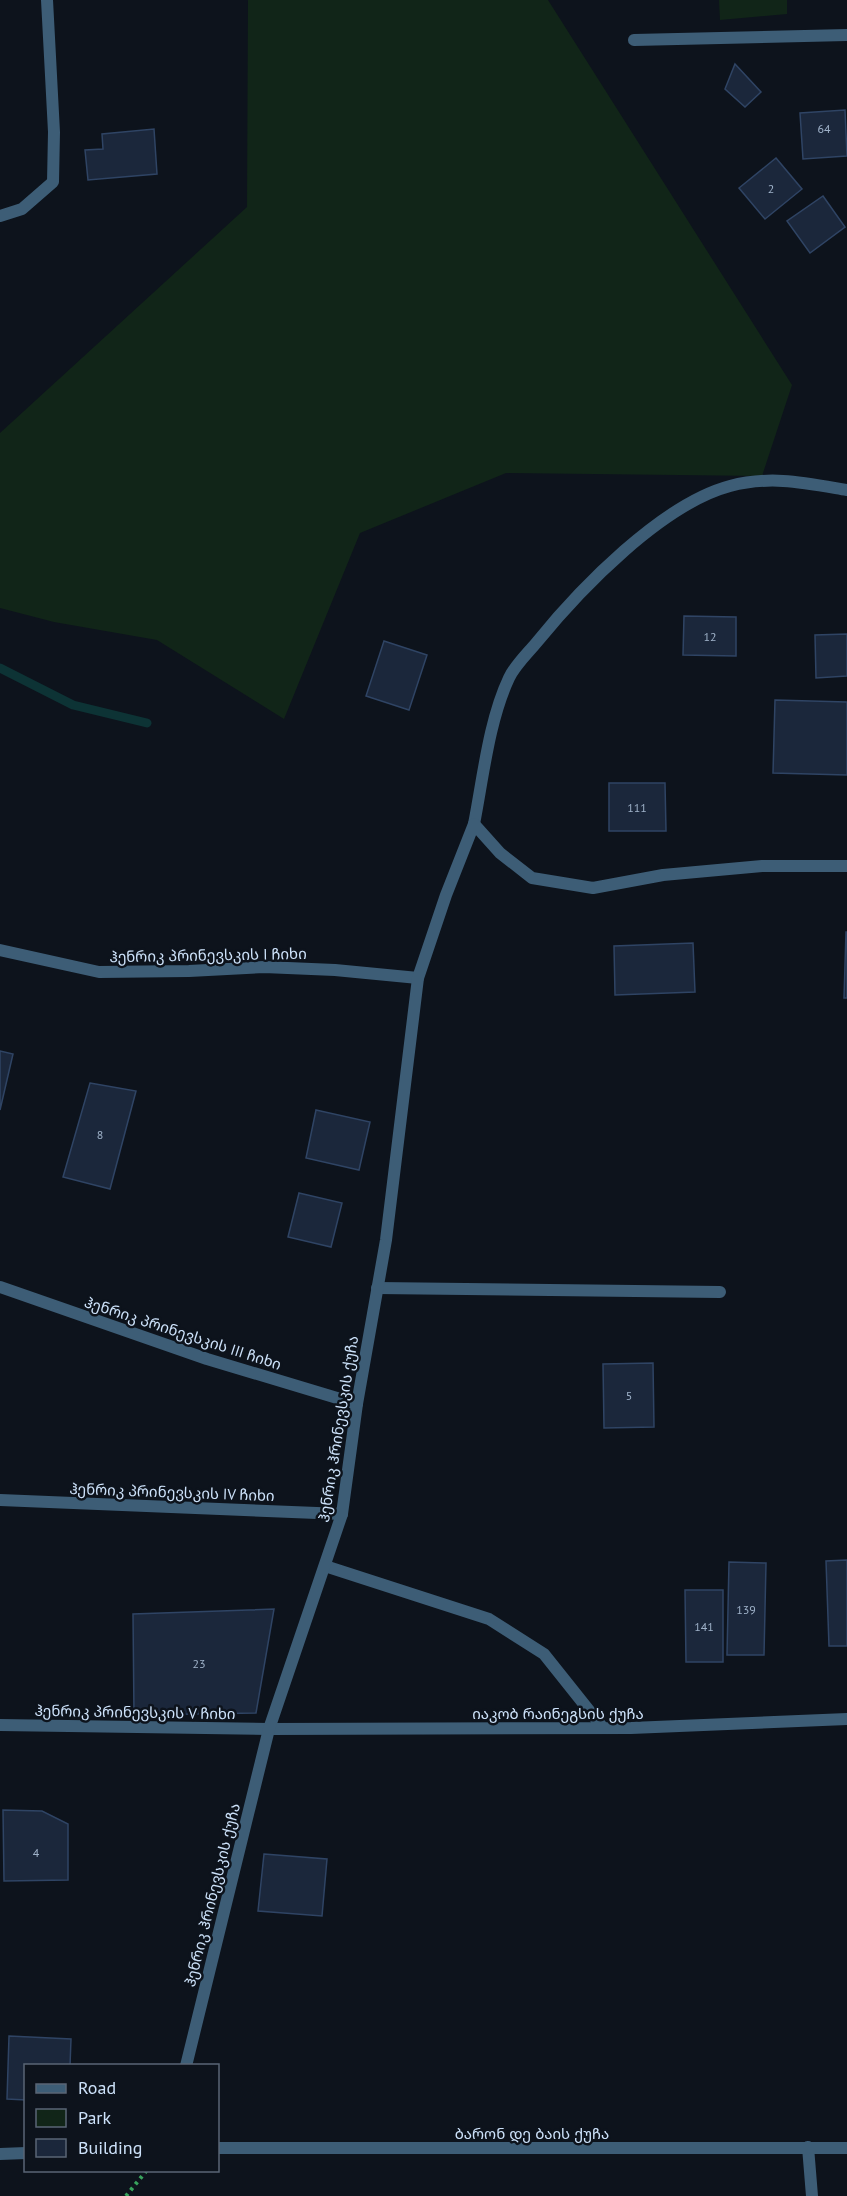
<svg xmlns="http://www.w3.org/2000/svg" width="847" height="2196" viewBox="0 0 847 2196" font-family="'PT Sans','Noto Sans Georgian',sans-serif">
<style>
.green{fill:#112518}
.lines{fill:none;stroke-linecap:round;stroke-linejoin:round}
.stream{stroke:#0d3335;stroke-width:9}
.building{fill:#1b273b;stroke:#2f4464;stroke-width:1.5}
.path{stroke:#38a35d;stroke-width:4;stroke-dasharray:3 4.5;stroke-linecap:butt}
.service{stroke:#3d5d76;stroke-width:12}
.minor{stroke:#3d5d76;stroke-width:12}
.labels{text-anchor:middle;dominant-baseline:central;stroke-width:5;stroke-linejoin:round;paint-order:stroke}
.number-label{font-size:12px;fill:#a0b3ca}
.street-label{font-size:15px;fill:#cde2fa;stroke:#0d131c}
</style>
<rect width="100%" height="100%" fill="#0d131c"/>
<g class="green">
<polygon points="248,0 548,0 792,385 762,476 506,473 360,533 284,719 157,640 54,622 0,608 0,433 247,207"/>
<polygon points="719,0 787,0 787,14 720,20"/>
</g>
<g class="lines">
<polyline class="stream" points="0,668 73,705 147,723"/>
</g>
<g class="building">
<polygon points="735,64 761,92 745,107 725,89"/>
<polygon points="845,110 847,156 803,159 800,113"/>
<polygon points="154,129 157,174 88,180 85,150 103,149 102,134"/>
<polygon points="776,158 802,189 765,219 739,188"/>
<polygon points="823,196 845,227 810,253 787,221"/>
<polygon points="684,616 736,617 736,656 683,655"/>
<polygon points="847,634 847,676 816,678 815,635"/>
<polygon points="384,641 427,655 409,710 366,696"/>
<polygon points="775,700 847,702 847,775 773,773"/>
<polygon points="609,783 665,783 666,831 609,831"/>
<polygon points="846,932 847,932 847,998 844,998"/>
<polygon points="693,943 695,992 615,995 614,946"/>
<polygon points="0,1051 13,1054 0,1110"/>
<polygon points="90,1083 136,1091 110,1189 63,1177"/>
<polygon points="316,1110 370,1122 359,1170 306,1158"/>
<polygon points="299,1193 342,1203 331,1247 288,1237"/>
<polygon points="653,1363 654,1427 604,1428 603,1364"/>
<polygon points="847,1560 847,1646 829,1646 826,1561"/>
<polygon points="729,1562 766,1563 764,1655 727,1655"/>
<polygon points="685,1590 723,1590 723,1662 686,1662"/>
<polygon points="274,1609 256,1713 134,1715 133,1614"/>
<polygon points="3,1810 42,1811 68,1824 68,1880 4,1881"/>
<polygon points="264,1854 327,1859 322,1916 258,1911"/>
<polygon points="9,2036 71,2039 70,2066 26,2066 26,2100 7,2099"/>
</g>
<g class="lines">
<polyline class="path" points="126,2196 147,2170"/>
<g class="service">
<polyline points="0,216 22,209 53,182 54,132 47,0"/>
<path d="M474 824C483 778 489 720 509 678 515 665 528 653 537 642 580 589 662 504 730 486 771 475 806 483 847 490"/>
<polyline points="377,1288 720,1292"/>
</g>
<g class="minor">
<polyline points="634,40 847,35"/>
<polyline points="0,950 99,972 189,971 264,967 335,970 418,978"/>
<polyline points="0,1287 207,1359 357,1404"/>
<polyline points="0,1500 342,1514"/>
<polyline points="325,1566 489,1619 544,1654 603,1728"/>
<polyline points="0,1725 269,1729 631,1728 847,1719"/>
<polyline points="186,2066 269,1729 342,1514 357,1404 386,1240 418,978 446,895 474,824 500,853 532,878 593,888 663,875 762,866 847,866"/>
<polyline points="808,2147 812,2196"/>
<polyline points="218,2148 847,2148"/>
<polyline points="0,2154 26,2153"/>
</g>
</g>
<g class="labels">
<g class="number-label">
<text x="824" y="128">64</text>
<text x="771" y="188">2</text>
<text x="710" y="636">12</text>
<text x="637" y="807">111</text>
<text x="100" y="1134">8</text>
<text x="629" y="1395">5</text>
<text x="746" y="1609">139</text>
<text x="704" y="1626">141</text>
<text x="199" y="1663">23</text>
<text x="36" y="1852">4</text>
</g>
<g class="street-label">
<text transform="translate(208 955) rotate(-1)">ჰენრიკ პრინევსკის I ჩიხი</text>
<text transform="translate(183 1333) rotate(18)">ჰენრიკ პრინევსკის III ჩიხი</text>
<text transform="translate(338 1429) rotate(-81)">ჰენრიკ ჰრინევსკის ქუჩა</text>
<text transform="translate(172 1492) rotate(2)">ჰენრიკ პრინევსკის IV ჩიხი</text>
<text transform="translate(135 1712) rotate(1)">ჰენრიკ პრინევსკის V ჩიხი</text>
<text x="558" y="1713">იაკობ რაინეგსის ქუჩა</text>
<text transform="translate(212 1895) rotate(-76)">ჰენრიკ ჰრინევსკის ქუჩა</text>
<text x="532" y="2133">ბარონ დე ბაის ქუჩა</text>
</g>
</g>
<rect x="24" y="2064" width="195" height="108" fill="#0d131c" stroke="#5a6675" stroke-width="1.5"/>
<rect x="36" y="2084" width="30" height="9" fill="#3d5d76" stroke="#5a6675" stroke-width="1.5"/>
<text x="78" y="2094" font-size="18" fill="#cde2fa">Road</text>
<rect x="36" y="2109" width="30" height="18" fill="#112518" stroke="#5a6675" stroke-width="1.5"/>
<text x="78" y="2124" font-size="18" fill="#cde2fa">Park</text>
<rect x="36" y="2139" width="30" height="18" fill="#1b273b" stroke="#5a6675" stroke-width="1.5"/>
<text x="78" y="2154" font-size="18" fill="#cde2fa">Building</text>
</svg>
